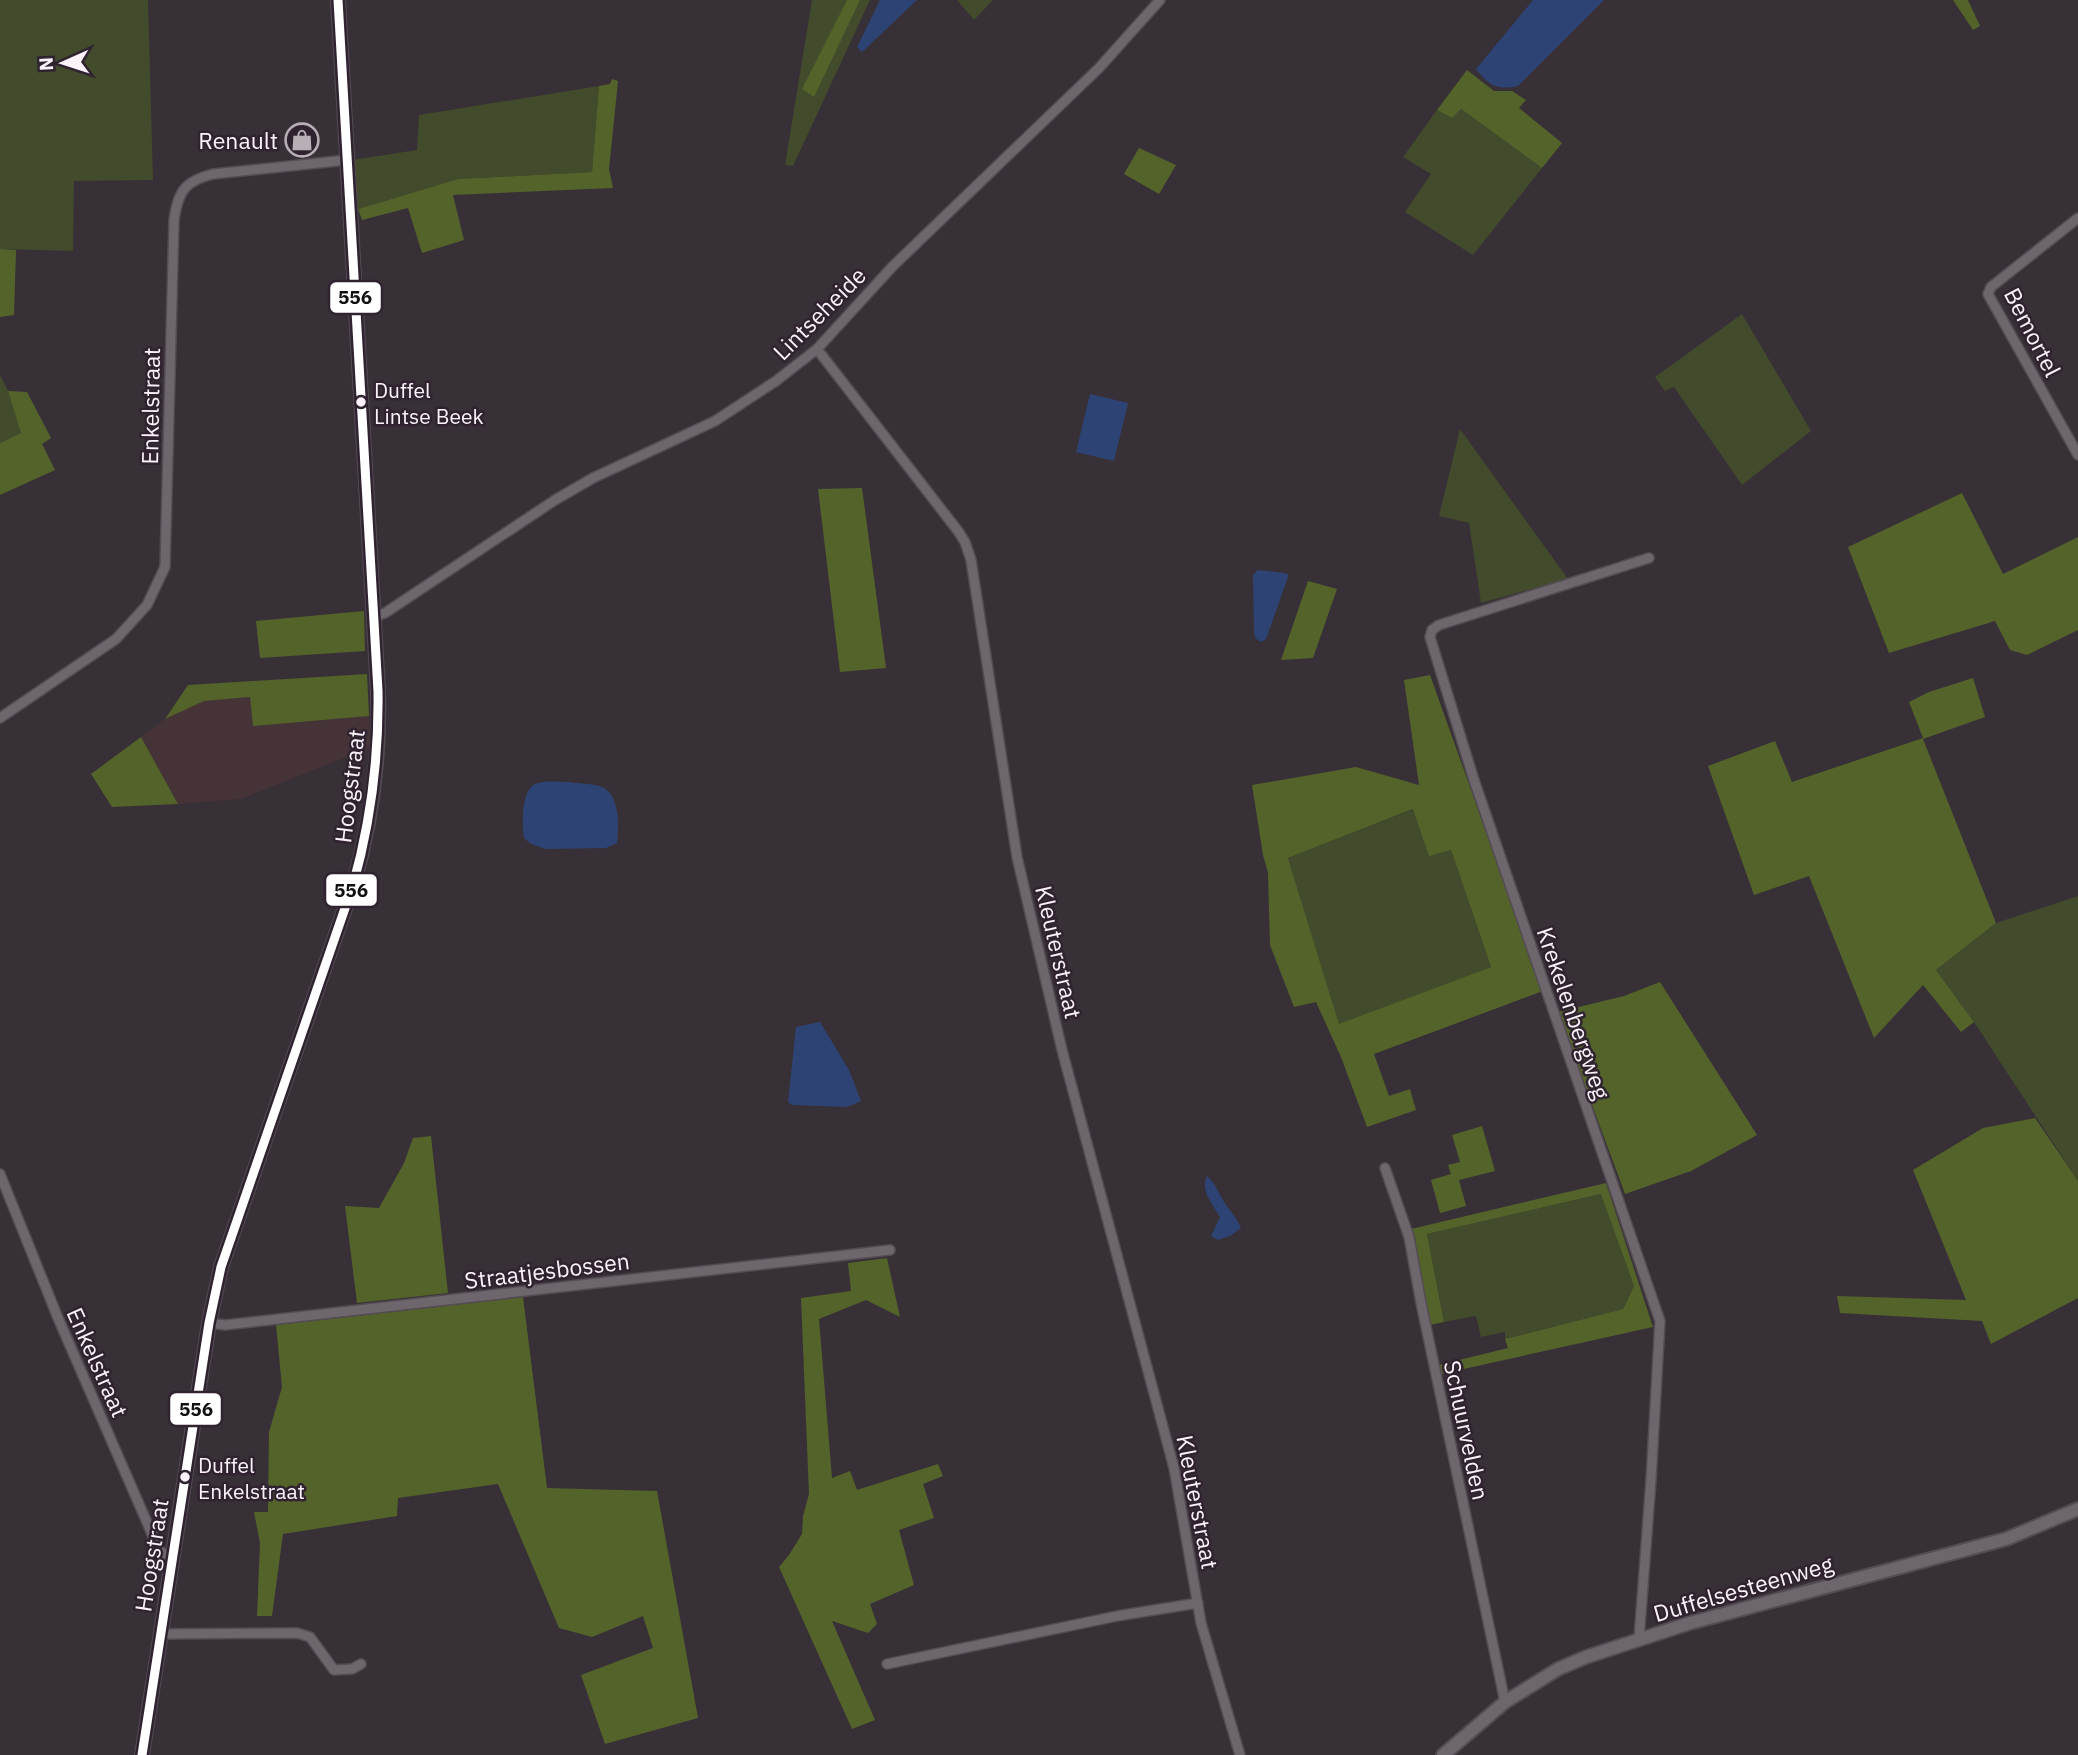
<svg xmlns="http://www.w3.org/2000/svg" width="2078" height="1755" viewBox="0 0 2078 1755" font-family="'IBM Plex Sans',sans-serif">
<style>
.industrial{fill:#453338}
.green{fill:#424b2b}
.forest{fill:#54632a;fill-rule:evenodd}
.water{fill:#2d4374}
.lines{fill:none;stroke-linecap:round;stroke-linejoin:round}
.street-casing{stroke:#534c53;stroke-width:12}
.secondary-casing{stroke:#534c53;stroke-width:16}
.street{stroke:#6d666c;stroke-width:9}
.secondary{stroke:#6d666c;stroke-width:12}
.bus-1-casing{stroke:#302330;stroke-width:14}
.bus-1{stroke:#fff;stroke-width:9}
.bus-dot{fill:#fbf2fa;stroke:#302330;stroke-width:2.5}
.labels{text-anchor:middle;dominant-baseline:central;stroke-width:5;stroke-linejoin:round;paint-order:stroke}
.bus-label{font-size:21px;fill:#fbf2fa;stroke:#302330;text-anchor:start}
.poi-label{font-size:23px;fill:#fbf2fa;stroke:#302330;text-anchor:end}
.street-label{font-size:23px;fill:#fbf2fa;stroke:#302330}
.line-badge{stroke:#302330;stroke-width:2.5}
.pale-badge-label{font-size:19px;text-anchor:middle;font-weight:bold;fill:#111}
</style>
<rect width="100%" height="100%" fill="#383037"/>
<polygon class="industrial" points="251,697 253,726 369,716 369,748 241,799 178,804 141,737 165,719 204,701"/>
<g class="green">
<polygon points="0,0 148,0 153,180 74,181 73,251 0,249"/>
<polygon points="812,0 870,0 793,166 785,165"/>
<polygon points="957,0 993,0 974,20"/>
<polygon points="599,86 592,172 458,179 358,209 352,160 417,150 419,115"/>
<polygon points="1461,109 1542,168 1473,255 1405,212 1431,174 1403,157 1437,110 1452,118"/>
<polygon points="1742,314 1811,431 1742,485 1674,387 1665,391 1655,377"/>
<polygon points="0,375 8,391 22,433 0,443"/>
<polygon points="1460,429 1568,579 1481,603 1469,523 1439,516"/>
<polygon points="1414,809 1429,855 1451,850 1491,967 1339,1025 1288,858"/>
<polygon points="2078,896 2078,1181 1974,1022 1936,970 1996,923"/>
<polygon points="1602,1194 1634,1286 1623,1309 1505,1339 1505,1332 1481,1337 1476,1316 1444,1322 1427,1234"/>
</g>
<g class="forest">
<polygon points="847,0 860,0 814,97 802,89"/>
<polygon points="1953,0 1968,0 1980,26 1973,30"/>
<polygon points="1467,70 1494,91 1512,91 1526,100 1519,108 1562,143 1542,168 1461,109 1452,118 1437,110"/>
<polygon points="612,79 618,81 609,169 613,188 453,195 464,240 422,253 408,208 362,220 358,209 458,179 592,172 599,86 610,84"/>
<polygon points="1139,148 1176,165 1159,194 1124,174"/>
<polygon points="0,249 16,250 14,315 0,317"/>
<polygon points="8,391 27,392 51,438 42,444 55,470 0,495 0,443 21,433"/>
<polygon points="862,488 886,668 840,672 818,489"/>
<polygon points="1962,493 2003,574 2078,537 2078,630 2027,655 2010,650 1995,621 1889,653 1848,547"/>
<polygon points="1308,581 1337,589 1313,658 1281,660"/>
<polygon points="364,611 365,651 260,658 256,621"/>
<polygon points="367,674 369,716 253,726 250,697 204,701 165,719 188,685"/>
<path d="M1430 675 1543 991 1374 1054 1389 1096 1410 1089 1416 1110 1367 1127 1341 1057 1316 1002 1294 1007 1270 945 1268 873 1263 855 1252 785 1356 767 1419 785 1404 680ZM1413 809 1429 856 1451 850 1491 967 1339 1024 1288 858Z"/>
<polygon points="1973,678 1985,717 1923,739 1996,923 1936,970 1974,1022 1961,1032 1923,985 1874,1038 1809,876 1754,895 1708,766 1775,741 1792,782 1923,738 1909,702 1929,692"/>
<polygon points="141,737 178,804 112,807 91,774"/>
<polygon points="1660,982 1757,1135 1691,1171 1625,1194 1558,1012 1624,996"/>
<polygon points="2035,1118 2078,1181 2078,1298 1991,1344 1982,1321 1840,1313 1837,1296 1966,1300 1913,1170 1983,1128"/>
<polygon points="1482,1126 1495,1171 1459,1180 1466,1206 1440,1213 1431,1180 1451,1174 1448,1165 1460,1162 1452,1135"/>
<polygon points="431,1136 448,1293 357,1303 345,1206 379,1208 404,1163 413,1138"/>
<polygon points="1606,1183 1653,1327 1441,1374 1439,1365 1508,1348 1505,1339 1623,1309 1634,1286 1601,1194 1427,1234 1444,1322 1430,1325 1411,1229"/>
<polygon points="887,1258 900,1317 866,1300 819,1319 832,1478 850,1471 857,1490 938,1464 943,1476 923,1484 934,1518 899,1530 914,1585 870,1604 877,1624 868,1633 832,1621 875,1720 852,1729 779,1567 789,1555 802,1534 803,1516 809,1494 801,1298 851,1291 848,1263"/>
<polygon points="523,1297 547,1488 657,1491 698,1718 605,1744 581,1675 653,1648 643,1616 592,1637 559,1628 498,1484 398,1498 397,1516 283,1534 272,1616 257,1616 260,1543 254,1512 268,1512 269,1432 282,1387 276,1325"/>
</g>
<g class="water">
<polygon points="880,0 917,0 862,52 857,47"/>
<path d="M1533 0H1604L1518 86C1497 90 1490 87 1476 69Z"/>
<polygon points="1090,394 1128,403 1114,461 1076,452"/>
<polygon points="1258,570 1284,573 1288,574 1288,577 1266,639 1261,642 1255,638 1254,631 1253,575"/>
<path d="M569 782C579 784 595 783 604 788 620 797 619 828 617 843L606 848 545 849 531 844 524 838C522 825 521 791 535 784 544 780 559 782 569 782Z"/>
<polygon points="820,1022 849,1070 861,1101 847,1107 792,1105 788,1102 796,1027"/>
<path d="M1207 1176C1216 1184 1218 1192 1224 1202 1230 1211 1236 1217 1241 1228L1230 1236 1218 1240 1211 1236 1220 1217C1212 1203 1200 1191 1207 1176Z"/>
</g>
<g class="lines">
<defs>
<g id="street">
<polyline points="2078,218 1991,287 1988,294 2078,455"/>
<polyline points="817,349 958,531 965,542 971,560 1017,857 1062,1050 1174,1468 1201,1623 1240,1755"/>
<polyline points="373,617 385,613 555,500 593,478 715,421 776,381 817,349 893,266 1099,68 1160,0"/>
<path d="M0 718 116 639 147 605 165 567 174 220C178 191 185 181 213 174L347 160"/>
<polyline points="1385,1168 1409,1237 1421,1303 1505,1702"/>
<polyline points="0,1174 58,1318 159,1550 167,1557 172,1558"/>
<polyline points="209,1323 225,1325 890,1250"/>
<polyline points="161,1634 297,1633 310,1637 334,1670 352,1669 361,1664"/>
<polyline points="1639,1639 1651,1480 1660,1321 1474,780 1430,637 1432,630 1439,625 1649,558"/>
<polyline points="887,1664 1117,1616 1198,1603"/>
</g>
<g id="secondary">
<path d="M142 1755 209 1323 221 1267 353 885C372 821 380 758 378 691L338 0"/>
<polyline points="1443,1755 1505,1702 1558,1669 1586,1657 1690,1623 2006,1539 2078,1509"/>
</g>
</defs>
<use href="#street" class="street-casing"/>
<use href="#secondary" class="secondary-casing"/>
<use href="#street" class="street"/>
<use href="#secondary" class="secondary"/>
<defs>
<path id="bus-1" d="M142 1755 209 1323 221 1267 353 885C371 821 379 757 378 691L338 0"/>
</defs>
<use href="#bus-1" class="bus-1-casing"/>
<use href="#bus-1" class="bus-1"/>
</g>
<defs>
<symbol id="shop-ring" viewBox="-11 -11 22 22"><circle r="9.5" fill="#302330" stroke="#b7aeb6" stroke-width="1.5"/><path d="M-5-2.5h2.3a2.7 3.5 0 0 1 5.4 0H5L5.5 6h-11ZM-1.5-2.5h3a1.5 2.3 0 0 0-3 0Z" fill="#b7aeb6"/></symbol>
</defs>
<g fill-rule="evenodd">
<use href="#shop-ring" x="283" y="121" width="38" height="38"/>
</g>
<g class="bus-dot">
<circle cx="361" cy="402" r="6"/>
<circle cx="185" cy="1477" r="6"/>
</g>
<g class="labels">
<g class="bus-label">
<text x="374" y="390">Duffel<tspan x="374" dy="26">Lintse Beek</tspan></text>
<text x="198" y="1465">Duffel<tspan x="198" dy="26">Enkelstraat</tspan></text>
</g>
<g class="poi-label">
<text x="278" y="140">Renault</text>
</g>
<g class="street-label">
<text transform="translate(819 313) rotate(-45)">Lintseheide</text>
<text transform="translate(2033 332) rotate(63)">Bemortel</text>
<text transform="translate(150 406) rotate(-89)">Enkelstraat</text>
<text transform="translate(349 786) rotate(-83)">Hoogstraat</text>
<text transform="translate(1059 952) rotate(77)">Kleuterstraat</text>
<text transform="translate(1574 1013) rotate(71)">Krekelenbergweg</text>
<text transform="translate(547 1270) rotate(-7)">Straatjesbossen</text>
<text transform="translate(98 1362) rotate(66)">Enkelstraat</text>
<text transform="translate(1467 1430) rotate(78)">Schuurvelden</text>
<text transform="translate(1198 1502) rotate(79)">Kleuterstraat</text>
<text transform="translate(151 1555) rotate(-81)">Hoogstraat</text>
<text transform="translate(1743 1588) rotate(-16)">Duffelsesteenweg</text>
</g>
</g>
<g class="line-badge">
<rect x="329" y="281" width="53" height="33" rx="7" fill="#fff"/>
<rect x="325" y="873" width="53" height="34" rx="7" fill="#fff"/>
<rect x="169" y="1392" width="53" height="34" rx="7" fill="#fff"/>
</g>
<g class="pale-badge-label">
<text x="355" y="304">556</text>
<text x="351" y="897">556</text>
<text x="196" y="1416">556</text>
</g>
<g transform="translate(63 63) rotate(267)" stroke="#302330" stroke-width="5" paint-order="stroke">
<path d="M0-5L12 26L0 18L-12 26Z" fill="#fbf2fa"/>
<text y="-10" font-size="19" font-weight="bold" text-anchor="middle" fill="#fbf2fa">N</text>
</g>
</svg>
